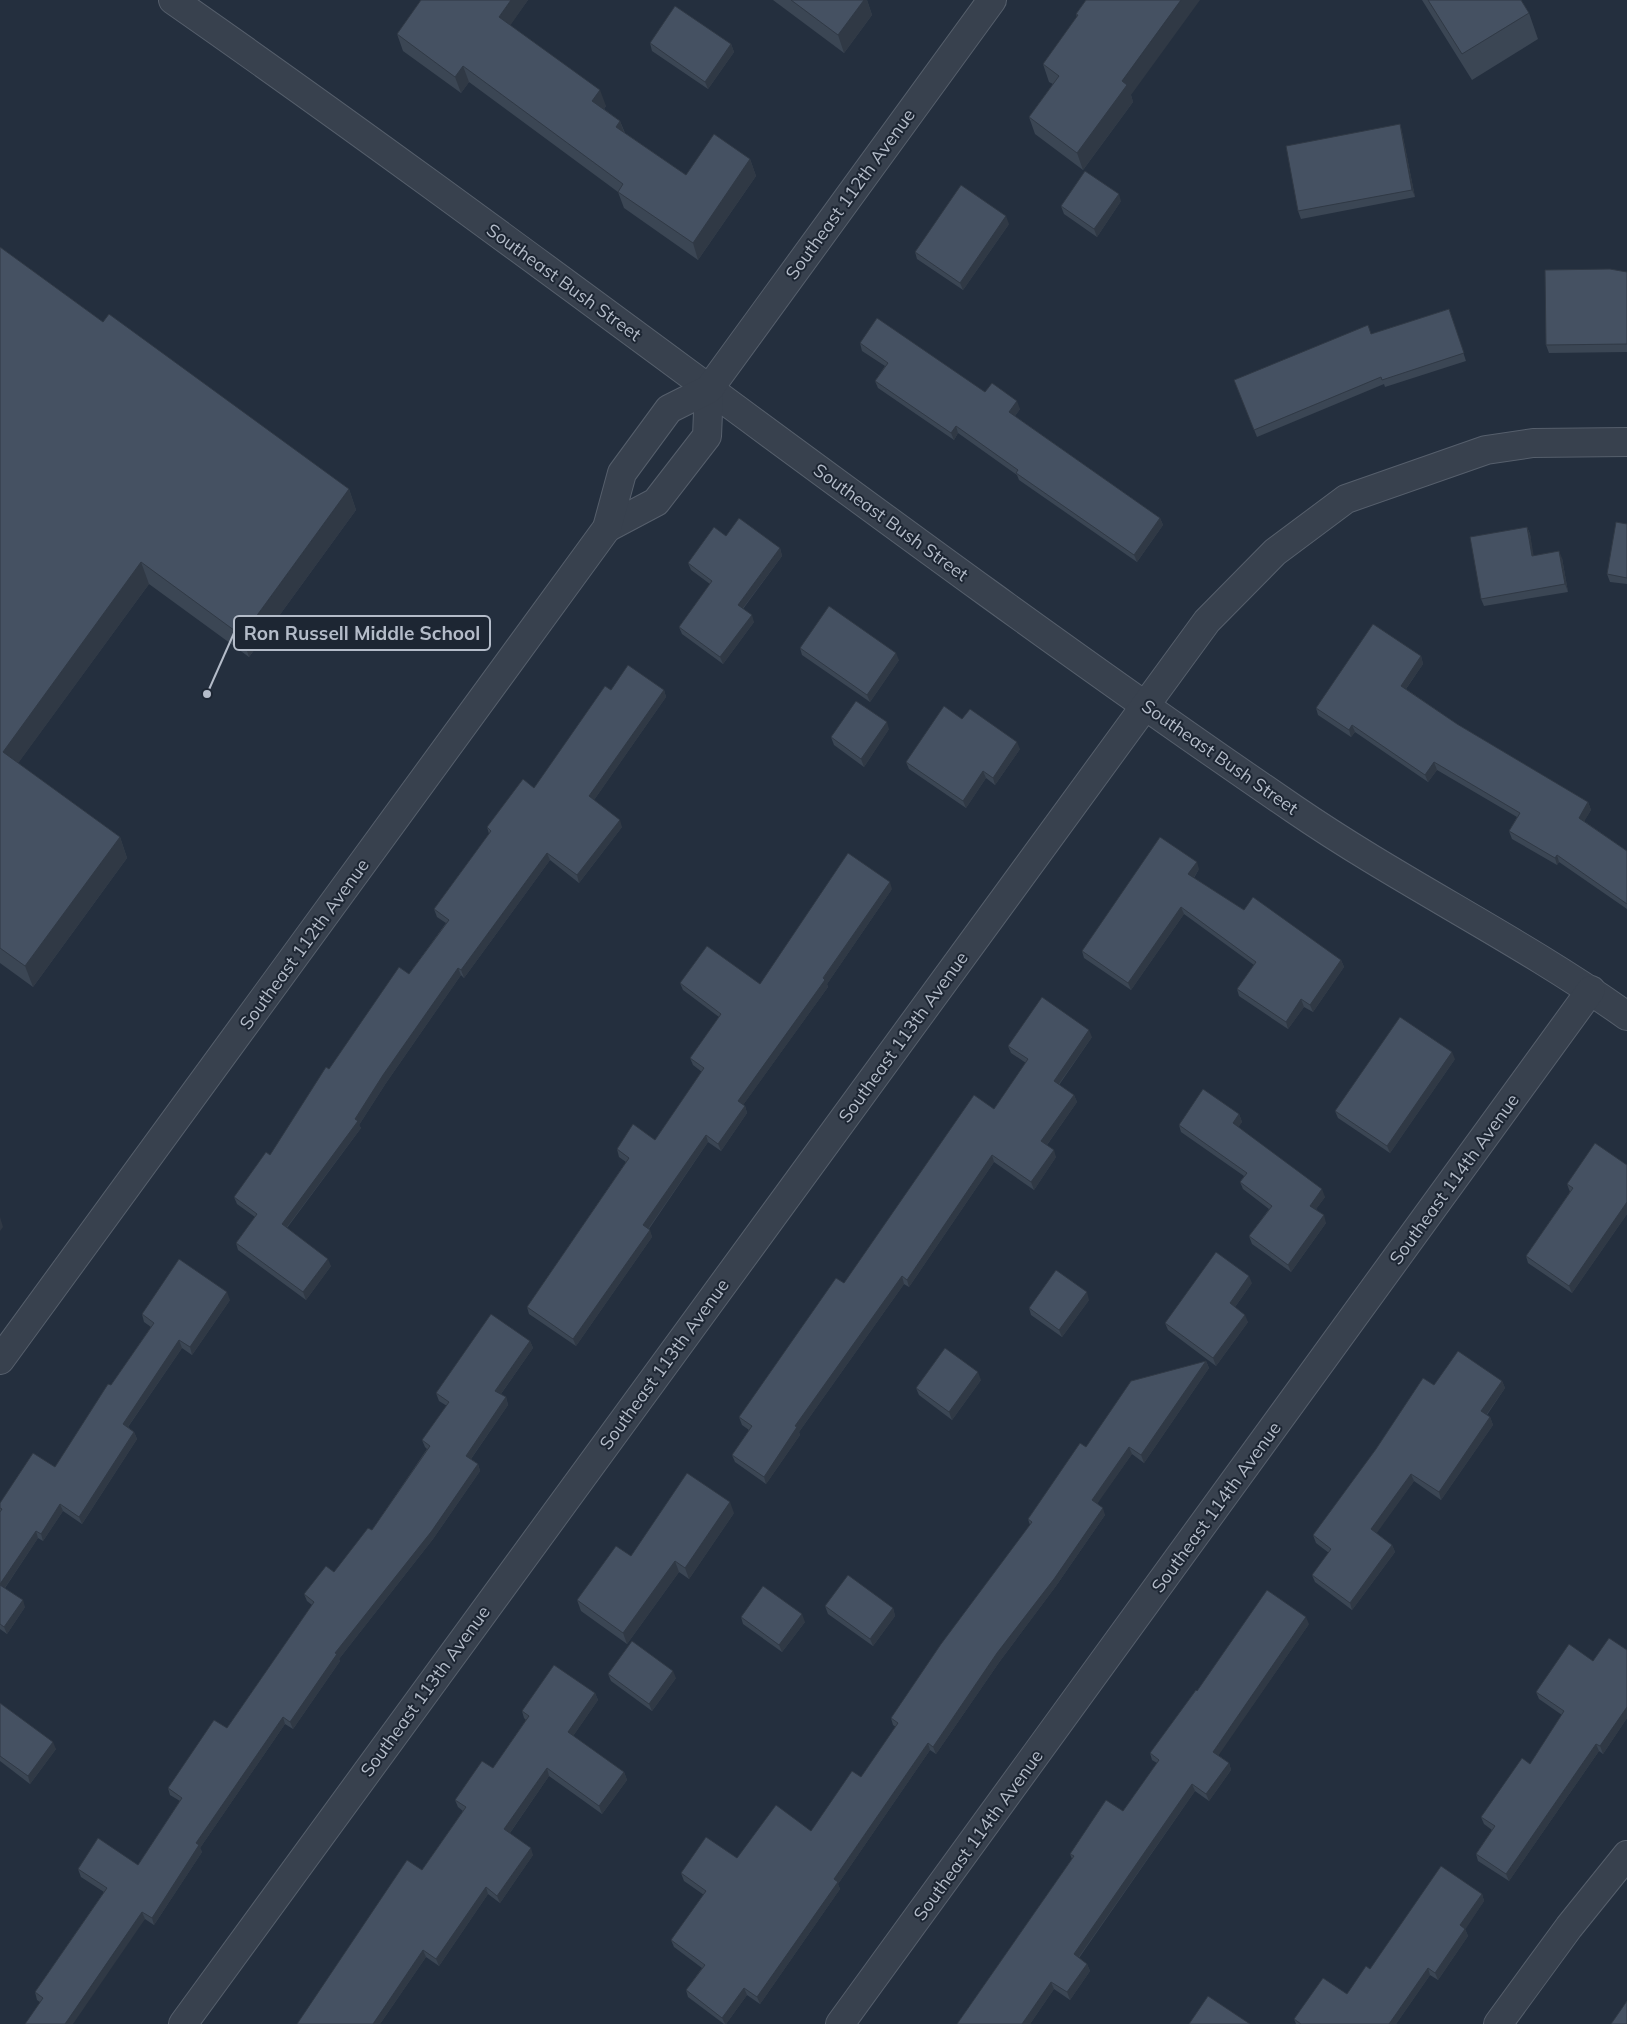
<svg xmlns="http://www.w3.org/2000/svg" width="1627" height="2024" viewBox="0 0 1627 2024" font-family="Mulish,sans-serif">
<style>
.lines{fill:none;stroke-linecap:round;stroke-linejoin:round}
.minor-casing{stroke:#565f6c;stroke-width:30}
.tertiary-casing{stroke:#565f6c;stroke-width:30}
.minor{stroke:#38414e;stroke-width:28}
.tertiary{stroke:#38414e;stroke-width:28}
.wall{fill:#3b4654}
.shaded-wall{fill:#303945}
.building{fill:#455162;stroke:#303945}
.labels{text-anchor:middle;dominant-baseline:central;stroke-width:4;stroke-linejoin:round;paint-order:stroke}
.street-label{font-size:18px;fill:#b4bcc9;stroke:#1d2633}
.leader{fill:none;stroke:#b4bcc9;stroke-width:2}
.callout-dot{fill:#b4bcc9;stroke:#1d2633;stroke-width:2}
.callout{fill:#1d2633;stroke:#b4bcc9;stroke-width:2}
.callout-label{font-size:19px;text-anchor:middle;font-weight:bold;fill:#b4bcc9}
</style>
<rect width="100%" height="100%" fill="#242f3e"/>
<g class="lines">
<defs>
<g id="minor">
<path d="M173 0C551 264 913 549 1294 809 1402 883 1520 940 1627 1016"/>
<polyline points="183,2024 1207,621 1275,552 1346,499 1486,450 1533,443 1627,442"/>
<polyline points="840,2024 1591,990"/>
<polyline points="1498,2024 1569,1927 1627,1855"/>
</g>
<g id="tertiary">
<polyline points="607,528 656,502 707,436 709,389"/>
<polyline points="0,1360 607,528 622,473 669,409 709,389 992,0"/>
</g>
</defs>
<use href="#minor" class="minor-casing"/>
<use href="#tertiary" class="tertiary-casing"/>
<use href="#minor" class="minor"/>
<use href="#tertiary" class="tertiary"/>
</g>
<g class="wall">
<polygon points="421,0 528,0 510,25 606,106 604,109 620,121 625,133 686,175 750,159 756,176 698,260 624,208 618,192 469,82 461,93 403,51 397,34"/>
<polygon points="773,0 867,0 872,15 844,53"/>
<polygon points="1086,0 1131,95 1133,102 1083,170 1035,134 1029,117 1053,84 1049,82 1043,64 1077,17 1076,14"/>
<polygon points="1422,0 1521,0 1529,13 1538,39 1472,80"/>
<polygon points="650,43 731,44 734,52 708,89 652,51"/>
<polygon points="1400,124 1402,132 1415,197 1301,219 1298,211"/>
<polygon points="1121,201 1097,237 1064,214 1061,206"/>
<polygon points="1009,224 963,290 917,259 915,252"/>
<polygon points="0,247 103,322 349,489 356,510 249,657 149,584 18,763 120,837 127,858 33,987 0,963"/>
<polygon points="1627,272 1627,352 1549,353 1546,345"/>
<polygon points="1449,309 1466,361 1385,387 1384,384 1257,437 1234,380"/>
<polygon points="860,343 985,392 1020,409 1015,416 1160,518 1163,525 1137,562 1019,480 1017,475 958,433 954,440 878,388 875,381 885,366 862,351"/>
<polygon points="1627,524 1627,584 1610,582 1607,574"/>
<polygon points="1527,527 1530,534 1533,556 1562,558 1568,592 1484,606 1481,599"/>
<polygon points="726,536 780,548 782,556 743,609 754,622 723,664 682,634 679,627 710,584 691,570 688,563"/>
<polygon points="800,648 899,660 870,702 802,655"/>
<polygon points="1421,656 1423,664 1406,689 1457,724 1588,802 1591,810 1584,821 1627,851 1627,909 1559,862 1557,865 1512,839 1509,831 1517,817 1437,770 1428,782 1355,732 1351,737 1318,715 1316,708"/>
<polygon points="611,690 664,690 666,697 594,800 622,827 579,883 550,860 464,978 461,975 386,1083 359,1125 361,1128 287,1228 331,1266 306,1300 238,1250 236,1243 255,1217 237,1204 234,1197 270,1155 409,974 446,923 437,917 434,909 489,834 487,827 534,788"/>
<polygon points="889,729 864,767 834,745 831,737"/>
<polygon points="1020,749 995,785 986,778 966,808 909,769 906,762"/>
<polygon points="1199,869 1194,878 1244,910 1341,960 1344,967 1313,1012 1304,1007 1288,1029 1239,996 1237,989 1254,965 1184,914 1131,990 1084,958 1082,951"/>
<polygon points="892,889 827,984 828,987 743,1105 745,1106 747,1113 721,1151 708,1142 649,1229 652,1237 576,1346 529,1314 527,1307 626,1162 619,1157 617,1149 655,1140 702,1072 693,1065 690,1058 719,1017 683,990 680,983 760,984"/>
<polygon points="1092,1037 1059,1085 1074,1095 1077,1102 1047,1145 1056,1157 1034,1190 994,1162 909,1287 904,1284 799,1432 800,1435 766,1484 735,1462 732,1455 749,1430 742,1425 739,1417 844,1283 994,1109 1026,1063 1011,1053 1008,1046"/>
<polygon points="1455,1059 1390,1153 1338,1118 1335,1111"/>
<polygon points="1239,1114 1242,1122 1238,1127 1325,1197 1316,1209 1326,1223 1291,1272 1252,1244 1249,1236 1269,1209 1243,1189 1240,1182 1244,1176 1181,1132 1179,1125"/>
<polygon points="1627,1165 1627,1214 1572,1293 1528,1263 1526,1256 1570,1192 1567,1184"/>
<polygon points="1252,1283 1235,1307 1248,1322 1216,1366 1168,1330 1165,1323"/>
<polygon points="230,1300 192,1355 182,1348 128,1427 134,1432 137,1439 82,1524 63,1511 43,1541 38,1538 5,1588 25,1607 7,1634 0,1629 0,1503 55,1467 151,1327 144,1322 142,1314"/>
<polygon points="1089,1300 1062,1337 1031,1315 1029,1308"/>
<polygon points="530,1341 533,1348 501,1394 506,1397 508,1405 471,1459 478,1464 480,1471 433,1539 339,1659 340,1661 293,1729 285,1724 200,1848 202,1852 154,1925 145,1919 40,2002 37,2000 35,1992 104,1892 81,1877 78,1869 138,1865 180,1801 170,1795 168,1788 227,1728 312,1605 307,1601 304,1594 334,1572 372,1530 427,1449 425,1447 422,1440 447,1406 439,1401 436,1393"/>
<polygon points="1206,1361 1209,1368 1144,1463 1132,1454 1097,1503 1105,1515 1056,1586 1000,1661 936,1754 930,1750 838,1884 840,1889 760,2004 747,1995 726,2024 724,2024 688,1997 686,1990 702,1968 674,1947 671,1940 704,1895 684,1881 681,1873 737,1858 811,1831 861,1777 896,1727 893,1725 891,1718 1030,1525 1028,1519 1086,1447"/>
<polygon points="981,1380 952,1420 919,1395 916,1388"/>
<polygon points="1502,1381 1505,1388 1487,1415 1490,1417 1493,1425 1441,1500 1414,1481 1376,1533 1392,1545 1395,1552 1352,1610 1315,1582 1312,1575 1329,1553 1316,1543 1313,1535"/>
<polygon points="734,1513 689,1579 679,1572 627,1644 581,1611 577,1600 631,1556"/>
<polygon points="825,1606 893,1608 895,1616 873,1646 828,1614"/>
<polygon points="741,1617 805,1622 782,1652 743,1624"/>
<polygon points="1309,1624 1218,1755 1229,1763 1231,1770 1209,1801 1195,1791 1079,1958 1087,1964 1090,1971 1070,2000 1054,1989 1030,2024 957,2024 1072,1859 1070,1854 1123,1811 1157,1763 1152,1760 1150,1753 1197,1691"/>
<polygon points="1627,1650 1627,1718 1603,1754 1599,1751 1509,1881 1478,1861 1476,1854 1492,1830 1484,1824 1481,1817 1530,1764 1562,1715 1539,1699 1536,1692 1593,1661"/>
<polygon points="608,1674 676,1678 652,1711 611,1681"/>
<polygon points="595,1693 598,1700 573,1736 624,1772 627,1780 602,1814 549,1776 510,1833 533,1855 500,1903 488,1894 439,1966 426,1957 380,2024 422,1870 463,1811 458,1807 455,1800 493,1768 526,1720 524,1718 522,1711"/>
<polygon points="0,1704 56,1749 30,1784 0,1761"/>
<polygon points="1482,1894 1484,1901 1465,1929 1468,1936 1438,1980 1430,1975 1396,2024 1296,2024 1294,2019 1347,1994 1370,1969"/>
</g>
<g class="shaded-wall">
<polygon points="511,0 528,0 505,33 499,17"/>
<polygon points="864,0 867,0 872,15 844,53 838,35"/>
<polygon points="1181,0 1200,0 1131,95 1133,102 1083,170 1077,153 1122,81"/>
<polygon points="731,44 734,52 708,89 705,82"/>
<polygon points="463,66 469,82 461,93 455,77"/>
<polygon points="600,90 606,106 598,117 592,101"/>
<polygon points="620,121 626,138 616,127"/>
<polygon points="1400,124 1402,132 1415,197 1412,190"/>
<polygon points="750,159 756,176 698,260 693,243"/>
<polygon points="1119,194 1121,201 1097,237 1094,229"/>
<polygon points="1006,216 1009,224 963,290 960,283"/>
<polygon points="1017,401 1020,409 1012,420 1009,412"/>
<polygon points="956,426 958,433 954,440 951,433"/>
<polygon points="349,489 356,510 249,657 242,636"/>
<polygon points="1160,518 1163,525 1137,562 1134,555"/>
<polygon points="1527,527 1530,534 1535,563 1532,556"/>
<polygon points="780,548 782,556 740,612 738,605"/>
<polygon points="1559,551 1562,558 1568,592 1565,584"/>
<polygon points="141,562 149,584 11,773 3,752"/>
<polygon points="752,615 754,622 723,664 720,657"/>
<polygon points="896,653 899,660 870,702 867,695"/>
<polygon points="1421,656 1423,664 1403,693 1401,686"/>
<polygon points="664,690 666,697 592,803 589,796"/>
<polygon points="887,722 889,729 864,767 861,759"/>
<polygon points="1352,725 1355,732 1351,737 1349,730"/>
<polygon points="1017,742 1020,749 995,785 993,778"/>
<polygon points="1434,762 1437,770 1428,782 1425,775"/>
<polygon points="983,771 986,778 966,808 963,801"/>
<polygon points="1588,802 1591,810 1582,825 1579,818"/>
<polygon points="620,820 622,827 579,883 577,875"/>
<polygon points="120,837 127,858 33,987 25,966"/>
<polygon points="547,853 550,860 464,978 461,970"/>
<polygon points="1557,855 1559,862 1557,865 1555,858"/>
<polygon points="1197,862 1199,869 1191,882 1188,874"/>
<polygon points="890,882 892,889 827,984 828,987 741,1108 738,1101"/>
<polygon points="1181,907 1184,914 1131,990 1128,983"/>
<polygon points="1341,960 1344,967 1313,1012 1310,1005"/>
<polygon points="458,968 461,975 386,1083 359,1125 361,1128 284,1231 282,1224 355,1119 383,1075"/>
<polygon points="1301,999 1304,1007 1288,1029 1286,1022"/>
<polygon points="1089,1030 1092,1037 1056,1088 1054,1081"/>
<polygon points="1452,1052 1455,1059 1390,1153 1387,1146"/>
<polygon points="1074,1095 1077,1102 1044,1149 1041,1141"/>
<polygon points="745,1106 747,1113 721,1151 718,1144"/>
<polygon points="1239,1114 1242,1122 1236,1131 1233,1123"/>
<polygon points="706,1135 708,1142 646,1232 643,1225"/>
<polygon points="1054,1150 1056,1157 1034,1190 1031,1182"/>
<polygon points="992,1155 994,1162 909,1287 907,1280"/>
<polygon points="1322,1189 1325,1197 1313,1213 1310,1206"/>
<polygon points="1627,1202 1627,1214 1572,1293 1569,1286"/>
<polygon points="1324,1215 1326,1223 1291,1272 1288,1265"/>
<polygon points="0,1217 3,1227 0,1231"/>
<polygon points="650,1230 652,1237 576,1346 573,1339"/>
<polygon points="328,1259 331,1266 306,1300 303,1292"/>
<polygon points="902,1276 904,1284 799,1432 800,1435 766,1484 764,1477 795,1426"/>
<polygon points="1249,1276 1252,1283 1232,1311 1230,1303"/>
<polygon points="227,1292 230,1300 192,1355 190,1347"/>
<polygon points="1087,1292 1089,1300 1062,1337 1059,1330"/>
<polygon points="1245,1315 1248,1322 1216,1366 1213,1358"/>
<polygon points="179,1340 182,1348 125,1431 123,1424"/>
<polygon points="530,1341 533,1348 498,1398 495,1391"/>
<polygon points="1206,1361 1209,1368 1144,1463 1141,1455"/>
<polygon points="978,1372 981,1380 952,1420 949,1412"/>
<polygon points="1502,1381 1505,1388 1484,1418 1481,1411"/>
<polygon points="506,1397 508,1405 468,1463 466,1456"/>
<polygon points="1490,1417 1493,1425 1441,1500 1439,1492"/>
<polygon points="134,1432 137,1439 82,1524 79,1517"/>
<polygon points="1129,1447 1132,1454 1095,1507 1092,1500"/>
<polygon points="478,1464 480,1471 433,1539 339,1659 340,1661 293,1729 290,1722 335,1653"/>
<polygon points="1411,1474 1414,1481 1374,1537 1371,1529"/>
<polygon points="730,1502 734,1513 689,1579 685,1568"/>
<polygon points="60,1504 63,1511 43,1541 41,1534"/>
<polygon points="1103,1508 1105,1515 1056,1586 1000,1661 936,1754 933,1747 997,1653"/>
<polygon points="36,1531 38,1538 2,1592 0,1584"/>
<polygon points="1392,1545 1395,1552 1352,1610 1350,1603"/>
<polygon points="675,1561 679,1572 627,1644 623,1633"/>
<polygon points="23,1600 25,1607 7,1634 4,1627"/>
<polygon points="893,1608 895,1616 873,1646 870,1639"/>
<polygon points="802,1614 805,1622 782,1652 779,1645"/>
<polygon points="1306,1617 1309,1624 1216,1759 1213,1752"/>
<polygon points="673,1671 676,1678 652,1711 649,1704"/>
<polygon points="595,1693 598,1700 571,1739 568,1732"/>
<polygon points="1627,1707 1627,1718 1603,1754 1600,1746"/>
<polygon points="283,1717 285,1724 200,1848 202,1852 154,1925 152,1918 196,1843"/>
<polygon points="53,1742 56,1749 30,1784 28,1776"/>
<polygon points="928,1743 930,1750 838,1884 840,1889 760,2004 757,1997 834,1879"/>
<polygon points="1596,1744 1599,1751 1509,1881 1506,1874"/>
<polygon points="1229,1763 1231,1770 1209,1801 1206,1794"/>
<polygon points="547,1768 549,1776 507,1837 504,1829"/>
<polygon points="624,1772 627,1780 602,1814 599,1806"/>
<polygon points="1192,1784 1195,1791 1076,1961 1074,1954"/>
<polygon points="531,1848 533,1855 500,1903 497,1896"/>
<polygon points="486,1887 488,1894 439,1966 436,1959"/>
<polygon points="1482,1894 1484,1901 1463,1933 1460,1925"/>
<polygon points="142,1912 145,1919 73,2024 65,2024"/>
<polygon points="1465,1929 1468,1936 1438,1980 1435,1973"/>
<polygon points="423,1950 426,1957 380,2024 373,2024"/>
<polygon points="1087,1964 1090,1971 1070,2000 1067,1992"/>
<polygon points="1428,1968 1430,1975 1396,2024 1389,2024"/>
<polygon points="1051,1982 1054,1989 1030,2024 1022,2024"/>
<polygon points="744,1988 747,1995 726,2024 725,2024 722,2018"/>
</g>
<g class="building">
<polygon points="421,0 511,0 499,17 600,90 592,101 620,121 616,127 686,175 714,134 750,159 693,243 618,192 623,184 463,66 455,77 397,34"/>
<polygon points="791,0 864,0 838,35"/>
<polygon points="1086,0 1181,0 1122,81 1127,85 1077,153 1029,117 1059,76 1043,64 1078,15 1076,14"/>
<polygon points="1428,0 1521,0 1529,13 1462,54"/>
<polygon points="675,6 731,44 705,82 650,43"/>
<polygon points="1400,124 1412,190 1298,211 1286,146"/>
<polygon points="1085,171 1119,194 1094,229 1061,206"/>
<polygon points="961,185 1006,216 960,283 915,252"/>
<polygon points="0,247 103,322 109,314 349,489 242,636 141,562 3,752 120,837 25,966 0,948"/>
<polygon points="1610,269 1627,272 1627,344 1546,345 1545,270"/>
<polygon points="1449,309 1464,353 1382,380 1381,377 1254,430 1234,380 1368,325 1371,334"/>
<polygon points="877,318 985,392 992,383 1017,401 1009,412 1160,518 1134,555 1016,473 1018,470 956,426 951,433 875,381 888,363 860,343"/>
<polygon points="739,518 780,548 738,605 752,615 720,657 679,627 712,581 688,563 714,527 726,536"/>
<polygon points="1616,522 1627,524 1627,578 1607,574"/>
<polygon points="1527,527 1532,556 1559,551 1565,584 1481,599 1470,537"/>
<polygon points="829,606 896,653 867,695 800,648"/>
<polygon points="1373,624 1421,656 1401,686 1457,724 1588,802 1579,818 1627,851 1627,904 1557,855 1555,858 1509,831 1520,813 1434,762 1425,775 1352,725 1349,730 1316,708"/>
<polygon points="628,665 664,690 589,796 620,820 577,875 547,853 461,970 458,968 383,1075 355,1119 358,1121 282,1224 328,1259 303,1292 236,1243 257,1214 234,1197 266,1152 270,1155 326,1067 329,1069 399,967 409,974 449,920 434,909 491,831 487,827 523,779 534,788 605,686 611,690"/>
<polygon points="856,701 887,722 861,759 831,737"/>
<polygon points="944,706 962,719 970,709 1017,742 993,778 983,771 963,801 906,762"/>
<polygon points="1160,837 1197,862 1188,874 1244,910 1253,897 1341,960 1310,1005 1301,999 1286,1022 1237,989 1256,962 1181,907 1128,983 1082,951"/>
<polygon points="848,853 890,882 823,978 825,980 738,1101 745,1106 718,1144 706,1135 643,1225 650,1230 573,1339 527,1307 629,1158 617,1149 633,1124 655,1140 704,1068 690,1058 721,1014 680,983 707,946 760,984"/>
<polygon points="1042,997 1089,1030 1054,1081 1074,1095 1041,1141 1054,1150 1031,1182 992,1155 907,1280 902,1276 795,1426 797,1427 764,1477 732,1455 752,1426 739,1417 836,1278 844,1283 974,1095 994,1109 1028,1059 1008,1046"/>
<polygon points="1400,1017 1452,1052 1387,1146 1335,1111"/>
<polygon points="1203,1089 1239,1114 1233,1123 1322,1189 1310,1206 1324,1215 1288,1265 1249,1236 1272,1206 1240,1182 1247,1173 1179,1125"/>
<polygon points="1595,1143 1627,1165 1627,1202 1569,1286 1526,1256 1573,1188 1567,1184"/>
<polygon points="1216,1252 1249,1276 1230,1303 1245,1315 1213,1358 1165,1323"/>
<polygon points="179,1259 227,1292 190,1347 179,1340 123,1424 134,1432 79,1517 60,1504 41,1534 36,1531 0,1584 0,1512 2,1509 0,1508 0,1503 33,1453 55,1467 108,1384 111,1385 154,1323 142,1314"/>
<polygon points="1056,1270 1087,1292 1059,1330 1029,1308"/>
<polygon points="491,1314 530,1341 495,1391 506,1397 466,1456 478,1464 431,1532 335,1653 337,1654 290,1722 283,1717 196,1843 199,1845 152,1918 142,1912 65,2024 25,2024 43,1998 35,1992 107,1888 78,1869 98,1838 138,1865 182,1798 168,1788 214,1720 227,1728 314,1602 304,1594 326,1566 334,1572 368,1528 372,1530 430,1446 422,1440 449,1402 436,1393"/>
<polygon points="945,1348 978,1372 949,1412 916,1388"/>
<polygon points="1458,1351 1502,1381 1481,1411 1490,1417 1439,1492 1411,1474 1371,1529 1392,1545 1350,1603 1312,1575 1331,1549 1313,1535 1376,1449 1423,1378 1434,1385"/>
<polygon points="1206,1361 1141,1455 1129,1447 1092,1500 1103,1508 1054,1579 997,1653 933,1747 928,1743 834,1879 838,1882 757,1997 744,1988 722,2018 686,1990 705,1965 671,1940 706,1891 681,1873 706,1837 737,1858 776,1805 811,1831 852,1771 861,1777 898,1723 891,1718 941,1644 1032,1522 1028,1519 1080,1443 1086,1447 1131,1381"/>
<polygon points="687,1473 730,1502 685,1568 675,1561 623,1633 577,1600 616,1546 631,1556"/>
<polygon points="848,1575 893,1608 870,1639 825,1606"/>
<polygon points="0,1585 23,1600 4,1627 0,1624"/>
<polygon points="763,1586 802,1614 779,1645 741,1617"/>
<polygon points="1267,1590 1306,1617 1213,1752 1229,1763 1206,1794 1192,1784 1074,1954 1087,1964 1067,1992 1051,1982 1022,2024 957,2024 1074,1856 1070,1854 1106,1800 1123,1811 1159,1760 1150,1753 1196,1690 1197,1691"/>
<polygon points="1609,1638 1627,1650 1627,1707 1600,1746 1596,1744 1506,1874 1476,1854 1495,1826 1481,1817 1522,1758 1530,1764 1564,1711 1536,1692 1569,1644 1593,1661"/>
<polygon points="632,1641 673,1671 649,1704 608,1674"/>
<polygon points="554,1665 595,1693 568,1732 624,1772 599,1806 547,1768 504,1829 531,1848 497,1896 486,1887 436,1959 423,1950 373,2024 297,2024 407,1860 422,1870 466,1807 455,1800 482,1761 493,1768 529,1716 522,1711"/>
<polygon points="0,1703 53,1742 28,1776 0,1756"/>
<polygon points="1441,1866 1482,1894 1460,1925 1465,1929 1435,1973 1428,1968 1389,2024 1301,2024 1294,2019 1323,1978 1347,1994 1366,1966 1370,1969"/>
<polygon points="1208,1996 1250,2024 1189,2024"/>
<polygon points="1627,2001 1627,2024 1611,2024"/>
</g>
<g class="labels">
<g class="street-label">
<text transform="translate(850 194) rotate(-54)">Southeast 112th Avenue</text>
<text transform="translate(564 282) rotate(36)">Southeast Bush Street</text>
<text transform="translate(891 522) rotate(36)">Southeast Bush Street</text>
<text transform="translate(1220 757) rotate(35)">Southeast Bush Street</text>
<text transform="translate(304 944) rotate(-54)">Southeast 112th Avenue</text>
<text transform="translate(903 1037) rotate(-54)">Southeast 113th Avenue</text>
<text transform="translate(1454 1179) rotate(-54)">Southeast 114th Avenue</text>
<text transform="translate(664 1364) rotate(-54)">Southeast 113th Avenue</text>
<text transform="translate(1216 1507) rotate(-54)">Southeast 114th Avenue</text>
<text transform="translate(425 1691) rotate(-54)">Southeast 113th Avenue</text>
<text transform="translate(978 1835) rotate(-54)">Southeast 114th Avenue</text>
</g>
</g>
<path class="leader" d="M207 694L234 633"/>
<circle class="callout-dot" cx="207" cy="694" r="5"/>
<rect class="callout" x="234" y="616" width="256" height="34" rx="5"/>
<g class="callout-label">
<text x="362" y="640">Ron Russell Middle School</text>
</g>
</svg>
